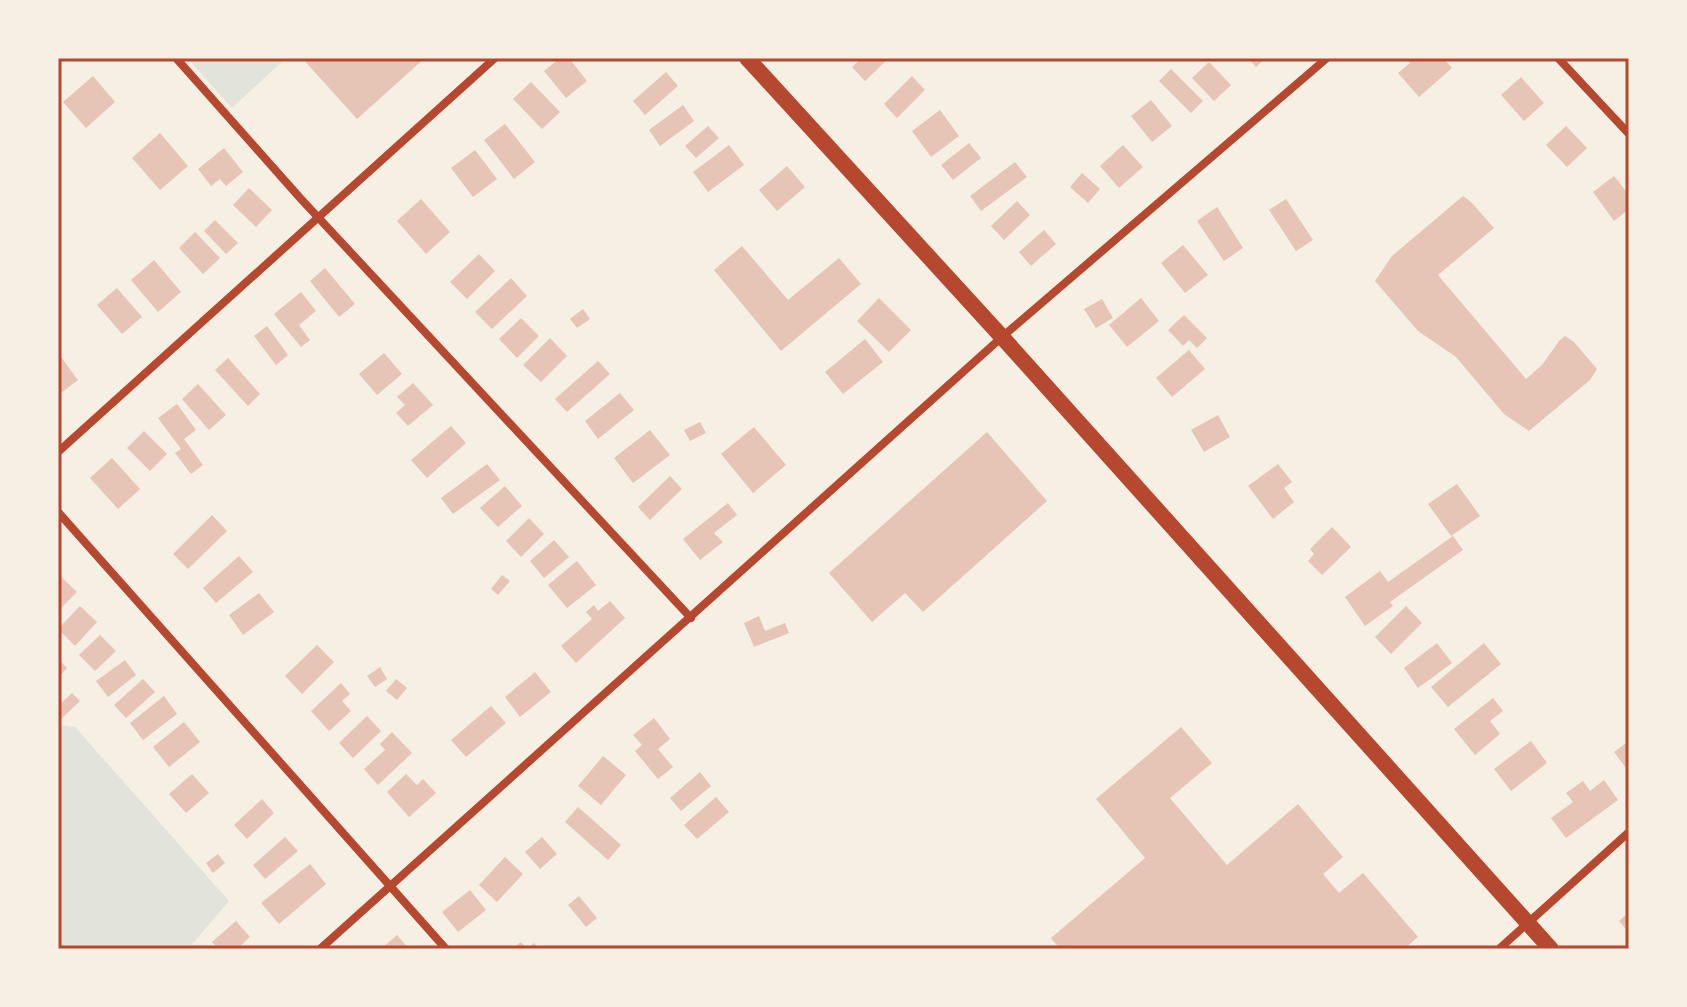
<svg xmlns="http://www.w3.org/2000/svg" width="1687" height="1007" viewBox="0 0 1687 1007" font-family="Barlow,sans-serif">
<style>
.green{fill:#e2e4dc}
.building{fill:#e6c5b7}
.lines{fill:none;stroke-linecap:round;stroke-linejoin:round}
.minor{stroke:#b5482f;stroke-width:8}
.secondary{stroke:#b5482f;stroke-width:16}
.neatline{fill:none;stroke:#b5482f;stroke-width:3}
</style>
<rect width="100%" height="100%" fill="#f6efe4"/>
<g class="green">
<polygon points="187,58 286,58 232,108"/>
<polygon points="58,725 75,727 229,901 188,949 64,949 58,942"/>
</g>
<g class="building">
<polygon points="302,58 425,58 357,119"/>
<polygon points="560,58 569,58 587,81 566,98 544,71"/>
<polygon points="862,58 889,58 865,81 852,67"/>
<polygon points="1248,58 1266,58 1256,67"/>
<polygon points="1405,58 1443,58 1452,68 1419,97 1398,73 1410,63"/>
<polygon points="1209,62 1231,85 1214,101 1192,78"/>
<polygon points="1171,69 1203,101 1191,113 1159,81"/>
<polygon points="666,72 678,86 645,115 633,101"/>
<polygon points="93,76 115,102 86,128 63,102"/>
<polygon points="912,76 925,90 897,118 884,104"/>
<polygon points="1521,77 1544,103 1524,121 1501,95"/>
<polygon points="531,82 560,112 542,129 513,99"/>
<polygon points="1151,100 1172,126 1152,142 1131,116"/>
<polygon points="683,105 694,121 660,146 649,130"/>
<polygon points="940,110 959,136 931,157 912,131"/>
<polygon points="505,124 535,162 514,179 484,140"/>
<polygon points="708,126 719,138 696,158 685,146"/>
<polygon points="1566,126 1587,148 1567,167 1546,145"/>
<polygon points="160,133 188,166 160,190 132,158"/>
<polygon points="969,143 981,158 953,180 941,165"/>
<polygon points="729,145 744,165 708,192 693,172"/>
<polygon points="1123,145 1143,167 1119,188 1100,166"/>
<polygon points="224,148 243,172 226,186 220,179 211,186 198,169"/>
<polygon points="475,150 497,179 473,197 451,168"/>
<polygon points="1015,162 1027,177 981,211 970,196"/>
<polygon points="787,166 805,187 777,211 759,190"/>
<polygon points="1082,173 1100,189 1088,203 1070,187"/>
<polygon points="1614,176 1629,195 1629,209 1614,221 1593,192"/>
<polygon points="249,188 272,210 256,227 233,205"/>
<polygon points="1463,196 1472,203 1494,228 1438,275 1526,379 1542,365 1559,341 1565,336 1574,342 1597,369 1590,380 1529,431 1504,414 1456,357 1418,331 1375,281 1392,256"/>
<polygon points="421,199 450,232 426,254 397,221"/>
<polygon points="1286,199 1313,240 1296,251 1269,210"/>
<polygon points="1017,201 1030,215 1004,240 991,226"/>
<polygon points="1217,207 1243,248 1224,261 1197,221"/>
<polygon points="215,220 238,243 226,254 204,231"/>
<polygon points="1044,230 1056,244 1031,266 1019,252"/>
<polygon points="195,232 220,258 203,274 179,248"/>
<polygon points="1183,245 1208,275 1185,293 1161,263"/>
<polygon points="742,246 788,300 839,258 861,284 781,351 714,270"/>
<polygon points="479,254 495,271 467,299 450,282"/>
<polygon points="154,260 181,292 158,312 131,280"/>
<polygon points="325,268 355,304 339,317 310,281"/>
<polygon points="511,278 527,296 492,329 475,312"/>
<polygon points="117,288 142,317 122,334 97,305"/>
<polygon points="301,292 316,311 299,325 310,340 301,347 274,314"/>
<polygon points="879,298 911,330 889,352 857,321"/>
<polygon points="1141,298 1159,321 1127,347 1109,325"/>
<polygon points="1102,299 1113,318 1096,328 1084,309"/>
<polygon points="583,309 590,319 577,328 570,319"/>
<polygon points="1184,315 1207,338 1197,348 1189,340 1183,346 1168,330"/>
<polygon points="521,318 539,336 517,358 499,339"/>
<polygon points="267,326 288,355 276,365 254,336"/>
<polygon points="550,338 567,356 541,382 523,365"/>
<polygon points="865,339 883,362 843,394 825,372"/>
<polygon points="1189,350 1205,369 1172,397 1156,378"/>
<polygon points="58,353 78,380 61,393 58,390"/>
<polygon points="384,353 402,374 377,395 359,374"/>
<polygon points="228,358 260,394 248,406 215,370"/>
<polygon points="598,361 610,374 567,412 555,399"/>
<polygon points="413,383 433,405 408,426 396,413 405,405 397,397"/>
<polygon points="198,384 226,415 209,430 182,399"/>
<polygon points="620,393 634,410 598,439 585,421"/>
<polygon points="177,404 196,430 184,439 203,465 191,474 175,453 181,449 158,418"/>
<polygon points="1218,415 1230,437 1204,452 1191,430"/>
<polygon points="700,422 706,433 690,441 684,430"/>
<polygon points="451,426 466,443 427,478 411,460"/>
<polygon points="754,427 786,465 753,493 721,454"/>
<polygon points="650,430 670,455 633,483 614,458"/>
<polygon points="144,431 167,454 150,471 127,448"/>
<polygon points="987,432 1047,501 923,612 905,593 872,622 829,573"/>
<polygon points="112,458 140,489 118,509 90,478"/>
<polygon points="487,464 500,480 453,514 441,498"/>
<polygon points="1278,464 1292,482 1284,488 1294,502 1273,519 1248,486"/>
<polygon points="670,476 682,489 650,520 638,507"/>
<polygon points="1457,484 1480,516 1451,536 1428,504"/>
<polygon points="505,486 522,506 498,527 480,508"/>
<polygon points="728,503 737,515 714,533 723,542 700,560 683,539"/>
<polygon points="212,515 227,531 188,569 173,554"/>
<polygon points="529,518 544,534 521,557 506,541"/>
<polygon points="1332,527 1351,547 1322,575 1308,561 1314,554 1310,549"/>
<polygon points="1453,536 1463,550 1390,602 1393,606 1365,626 1345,597 1380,571 1388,582"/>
<polygon points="554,540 569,557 544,578 530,561"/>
<polygon points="239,556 253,572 216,603 203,588"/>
<polygon points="577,561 596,585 567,608 548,585"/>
<polygon points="58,574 77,592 58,611"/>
<polygon points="502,575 510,581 498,595 491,589"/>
<polygon points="259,593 274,612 243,635 229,615"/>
<polygon points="610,601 625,618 576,663 561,646 592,619 586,612 594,605 598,611"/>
<polygon points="80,606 97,622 75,646 58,629"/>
<polygon points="1406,606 1422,623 1391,654 1375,637"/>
<polygon points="759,616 765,631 785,623 789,633 754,647 744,623"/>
<polygon points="100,635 116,651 95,671 79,655"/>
<polygon points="1437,643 1452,663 1418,688 1404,668"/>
<polygon points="1484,643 1501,664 1448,707 1431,687"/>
<polygon points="317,645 334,662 302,694 285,676"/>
<polygon points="58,659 67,668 58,678"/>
<polygon points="125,660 136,675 108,697 96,681"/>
<polygon points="380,667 387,679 375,687 367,676"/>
<polygon points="535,672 551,692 520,717 505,697"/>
<polygon points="143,679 155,692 126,718 114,705"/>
<polygon points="396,679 407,688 397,700 386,691"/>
<polygon points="341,683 350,694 342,701 351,711 329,731 311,711"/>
<polygon points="72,693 80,701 61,719 58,716 58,706"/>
<polygon points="164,696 177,714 143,740 130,723"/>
<polygon points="1493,698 1503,711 1490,721 1500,734 1475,755 1454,729"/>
<polygon points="491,706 506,723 466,757 451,740"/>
<polygon points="367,716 381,731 353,758 339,743"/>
<polygon points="654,718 670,739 658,749 673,767 658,779 635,751 642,745 633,735"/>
<polygon points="184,722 200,742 169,767 153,747"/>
<polygon points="1181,727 1212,763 1170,798 1227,865 1298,804 1343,857 1323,874 1339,893 1363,873 1418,937 1404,949 1060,949 1051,938 1145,858 1096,799"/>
<polygon points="392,732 412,753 378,785 364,769 385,750 380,744"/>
<polygon points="1531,741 1547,763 1511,791 1494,769"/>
<polygon points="1629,741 1629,772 1614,752"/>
<polygon points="603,756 626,775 601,805 578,786"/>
<polygon points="700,772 711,786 681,811 670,798"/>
<polygon points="192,774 209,793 186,813 169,794"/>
<polygon points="406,774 417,785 423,779 436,793 409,817 387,792"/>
<polygon points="1604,780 1618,800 1566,838 1551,818 1573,802 1566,793 1583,781 1590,791"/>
<polygon points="716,797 729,812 697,839 684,825"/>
<polygon points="262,799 274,813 247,839 234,825"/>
<polygon points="578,807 621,845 608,860 565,822"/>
<polygon points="285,837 298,851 265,879 253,865"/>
<polygon points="542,837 557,854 540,869 525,852"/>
<polygon points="218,854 225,863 213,873 206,863"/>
<polygon points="505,857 523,874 497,902 479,885"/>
<polygon points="310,864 326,884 279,924 261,903"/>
<polygon points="470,890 486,910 458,932 442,912"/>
<polygon points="579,896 597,918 586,927 568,905"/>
<polygon points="1629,912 1629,933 1619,921"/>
<polygon points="236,921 250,937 237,949 219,949 212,942"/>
<polygon points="397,935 409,949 381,949"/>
<polygon points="521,942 527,949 534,943 539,949 512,949"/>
</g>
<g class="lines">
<g class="minor">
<polyline points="176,58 301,199 691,618"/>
<polyline points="1558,58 1629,134"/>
<polyline points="58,452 495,58"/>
<polyline points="58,512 446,949"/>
<polyline points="320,949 1002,337 1327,58"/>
<polyline points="1499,949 1629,832"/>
</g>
<polyline class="secondary" points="747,58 1002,337 1551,949"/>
</g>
<rect width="1687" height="1007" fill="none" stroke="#f6efe4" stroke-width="120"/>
<rect x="60" y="60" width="1567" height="887" class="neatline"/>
</svg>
